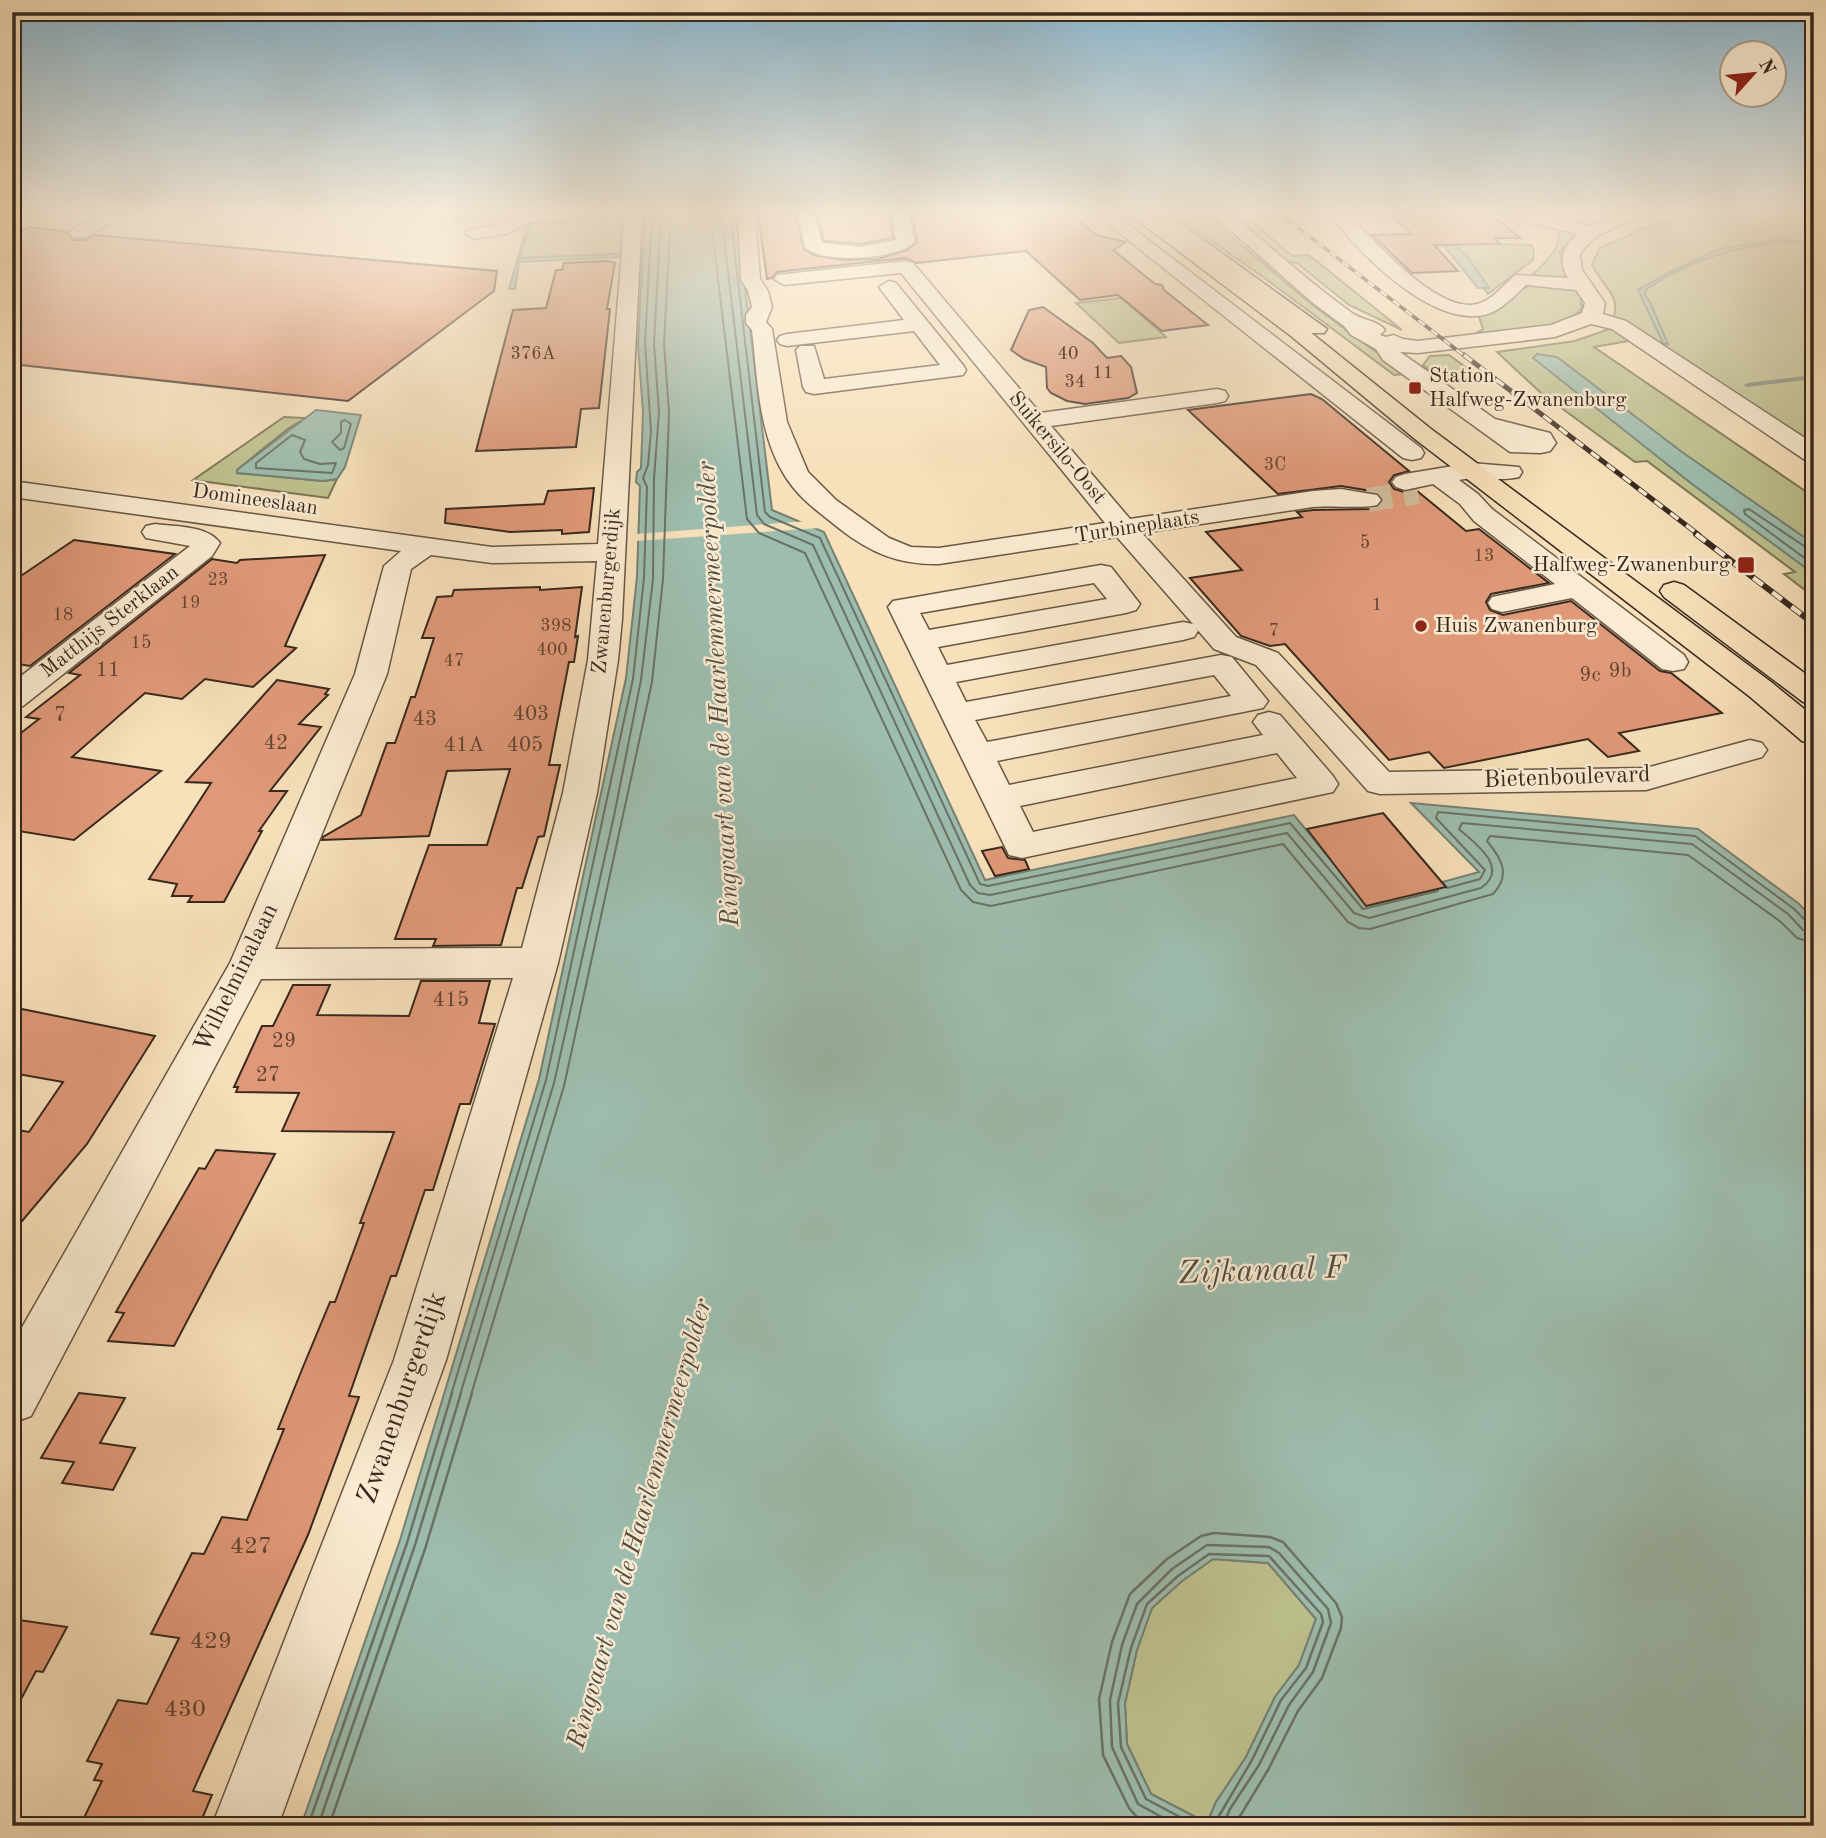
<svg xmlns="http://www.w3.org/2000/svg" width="1826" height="1838" viewBox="0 0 1826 1838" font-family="'Old Standard TT',serif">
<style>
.green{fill:#bec28f;stroke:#7b7556;stroke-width:2}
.water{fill:#9dbdae;stroke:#758174;stroke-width:2;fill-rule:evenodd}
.pier{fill:#f7e0ba}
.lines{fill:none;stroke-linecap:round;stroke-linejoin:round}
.shore-far1{stroke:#6a7266;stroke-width:2}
.shore{stroke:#6a7266;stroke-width:2.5}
.stream{fill:#758174;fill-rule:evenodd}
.building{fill:#e09978;stroke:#38281e;stroke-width:2}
.minor-tunnel{stroke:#d1bb9b;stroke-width:24;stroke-dasharray:24 12;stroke-linecap:butt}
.minor-casing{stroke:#685645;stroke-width:3}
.major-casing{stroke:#38281e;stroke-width:3}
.highway-casing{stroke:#38281e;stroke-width:3}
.minor{fill:#faebd2;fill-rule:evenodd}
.major{fill:#f7e0ba;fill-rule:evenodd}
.highway{fill:#f7e0ba;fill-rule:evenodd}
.rail-far2-casing{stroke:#38281e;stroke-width:3.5}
.rail-far1-casing{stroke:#38281e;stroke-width:5}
.rail-casing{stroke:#38281e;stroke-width:6}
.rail-far2{stroke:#faebd2;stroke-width:2.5;stroke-dasharray:8;stroke-linecap:butt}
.rail-far1{stroke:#faebd2;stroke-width:3.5;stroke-dasharray:10;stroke-linecap:butt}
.rail{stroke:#faebd2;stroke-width:4.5;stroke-dasharray:12;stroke-linecap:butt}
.poi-dot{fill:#8f2418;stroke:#faebd2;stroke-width:2.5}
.labels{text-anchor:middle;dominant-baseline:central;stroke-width:5;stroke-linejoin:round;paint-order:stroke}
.far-number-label{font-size:18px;fill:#624434}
.far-poi-label{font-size:21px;fill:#38281e;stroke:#faebd2;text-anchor:start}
.far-street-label{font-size:21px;fill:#38281e;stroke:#faebd2}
.number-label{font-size:21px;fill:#624434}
.street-label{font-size:24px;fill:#38281e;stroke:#faebd2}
.near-number-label{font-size:24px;fill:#624434}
.water-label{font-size:26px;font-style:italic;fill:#514d42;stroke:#faebd2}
.near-street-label{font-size:28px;fill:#38281e;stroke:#faebd2}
.near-water-label{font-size:32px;font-style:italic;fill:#514d42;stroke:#faebd2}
</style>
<rect width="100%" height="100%" fill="#f7e0ba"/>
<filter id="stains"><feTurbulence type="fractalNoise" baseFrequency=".00286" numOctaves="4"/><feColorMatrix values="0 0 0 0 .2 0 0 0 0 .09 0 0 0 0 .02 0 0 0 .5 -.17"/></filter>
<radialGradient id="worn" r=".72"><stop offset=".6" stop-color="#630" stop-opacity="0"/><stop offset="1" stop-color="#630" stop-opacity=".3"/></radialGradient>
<g class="green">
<polygon points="456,213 622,213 620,254 519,258 530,216 455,219"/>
<polygon points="1171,213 1204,213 1311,304 1406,374 1394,375 1266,279"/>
<polygon points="1228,213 1242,213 1292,256 1309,255 1402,330 1349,305 1297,263 1284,261"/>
<polygon points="1421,213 1458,213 1493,244 1531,245 1534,251 1533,260 1488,294 1483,288 1488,287 1468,258"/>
<path d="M1713 213 1814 216V450L1613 318C1623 296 1599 283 1592 264L1600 248 1653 224Z"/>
<path d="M1558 227 1576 233 1560 252 1566 277 1560 280 1535 275V277H1530C1544 263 1564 249 1558 227Z"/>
<path d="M1531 285 1571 287 1580 292 1582 308C1567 328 1502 338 1478 332L1483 329 1479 317C1500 312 1511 292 1531 285Z"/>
<polygon points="1122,298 1166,337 1119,343 1076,303"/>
<polygon points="1612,328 1634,340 1594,347 1814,497 1814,597 1784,574 1795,572 1647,461 1635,462 1541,393 1497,352 1575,341"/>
<polygon points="1449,355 1475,374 1439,377 1423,365 1430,356"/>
<polygon points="284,417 306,418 289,428 238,469 237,473 323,481 337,479 328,498 193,480"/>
<polygon points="1213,1559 1268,1563 1316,1619 1299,1665 1275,1697 1246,1757 1216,1802 1207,1823 1151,1794 1127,1744 1125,1703 1137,1650 1152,1608 1182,1581"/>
</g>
<g class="water">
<path d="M645 213H736L772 510 824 532 985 880 1294 815 1366 903 1479 872 1411 803 1698 829 1798 903 1814 919V1826H301L400 1540 539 1079 626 678 637 577 640 486 636 482 637 472 641 468 643 412 638 345ZM1213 1559 1268 1563 1316 1619 1299 1665 1275 1697 1246 1757 1216 1802 1207 1823 1151 1794 1127 1744 1125 1703 1137 1650 1152 1608 1182 1581Z"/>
<polygon points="1406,213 1421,213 1468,258 1489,288 1478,288 1445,247"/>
<polygon points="532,218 520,258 620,254 619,257 519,262 515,289 509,289 529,219"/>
<path d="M1774 240 1814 242C1754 240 1697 256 1646 289L1645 295 1650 302 1668 344H1657L1663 343 1638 290 1666 274 1719 249Z"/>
<polygon points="1537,354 1557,357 1682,452 1814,544 1814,574 1692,484 1533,358"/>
<polygon points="316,410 361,415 345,467 337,479 323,481 237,473 237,470"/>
</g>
<polygon class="pier" points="808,521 820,528 637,541 637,534"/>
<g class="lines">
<g class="shore-far1">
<path d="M710 213 747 519 759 533 805 553 961 890 973 902 991 906 1283 844 1348 922 1359 928 1370 929 1493 894C1511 875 1502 859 1487 841L1490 836 1688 855 1781 922 1797 938 1814 943"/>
<path d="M721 213 757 515 764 524 813 545 970 885 978 893 990 895 1287 833 1354 913 1369 918 1481 888C1510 868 1476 844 1459 829L1462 823 1692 844 1788 914 1803 930 1814 932"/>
<polyline points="730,213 765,512 770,517 820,538 980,884 988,886 1290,823 1363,909 1438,891"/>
<polygon points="345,420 351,424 344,448 340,450 332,442 341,433 341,422"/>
<polygon points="292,435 305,440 300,452 304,459 320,464 336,463 332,473 256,468 256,463"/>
<polyline points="1814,549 1807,548 1749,509 1744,510 1745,514 1814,565"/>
<polyline points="1447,888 1480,879 1485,870 1436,818 1438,812 1695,836 1793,908 1807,922 1814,923"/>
<polyline points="451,1395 546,1080 633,679 644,578 647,487 643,478 648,465 651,431 645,343 652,213"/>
<polyline points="460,1395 554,1083 614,816 641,680 653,579 654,478 659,412 654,344 661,213"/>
<polyline points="471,1395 564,1086 652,682 663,579 669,412 664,344 671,213"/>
</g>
<g class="shore">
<polyline points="308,1826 407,1543 452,1393"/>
<polyline points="318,1826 415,1545 461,1393"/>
<polyline points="329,1826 425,1549 472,1393"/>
<polyline points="1155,1826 1136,1816 1129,1808 1103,1755 1099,1699 1112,1642 1130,1594 1167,1559 1201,1536 1214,1533 1270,1537 1283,1542 1336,1603 1342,1617 1341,1628 1322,1678 1298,1711 1268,1770 1234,1826"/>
<polyline points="1178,1826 1138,1804 1112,1747 1110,1700 1122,1645 1137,1604 1172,1569 1207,1545 1269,1547 1279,1553 1328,1609 1331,1623 1313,1672 1289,1705 1259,1765 1230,1809 1223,1826"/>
<polyline points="1197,1826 1146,1799 1121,1747 1118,1703 1131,1648 1147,1604 1178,1576 1209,1554 1269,1556 1321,1614 1323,1622 1306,1668 1281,1700 1252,1760 1213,1826"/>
</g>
<polygon class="stream" points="1814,375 1814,379 1747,387 1744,385 1747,383"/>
</g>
<g class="building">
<polygon points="758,213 795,213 804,249 813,255 843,260 878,259 907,250 917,242 912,213 1016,213 1022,218 1069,213 1096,235 1126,242 1113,250 1155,284 1162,285 1164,290 1208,325 1162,331 1118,295 1080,300 1026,251 916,263 906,258 777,272 772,278 767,279"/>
<polygon points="817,213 889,213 893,238 861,244 824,241"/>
<polygon points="1490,213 1520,238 1494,238 1500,244 1434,245 1458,271 1412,273 1372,235 1412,234 1390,215"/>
<polygon points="29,227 68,232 73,240 85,240 94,235 497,271 494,291 348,401 12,364 12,238"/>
<polygon points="607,261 615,263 607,309 610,309 599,408 581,409 576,447 476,451 513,310 546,308 556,270 562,270 564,263"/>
<polygon points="1043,307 1093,343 1107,358 1121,356 1131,367 1137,393 1128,398 1085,404 1067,401 1051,393 1047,388 1046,367 1024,359 1011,350 1029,310"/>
<polygon points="1311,394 1322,399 1409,471 1394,475 1389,482 1394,489 1404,492 1416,490 1466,531 1479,529 1549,583 1491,594 1486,602 1490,610 1503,615 1571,601 1660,671 1671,673 1722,713 1619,733 1639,751 1608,757 1588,739 1444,768 1429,752 1389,760 1285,644 1270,646 1241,636 1190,578 1242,570 1206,532 1302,517 1297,512 1313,510 1371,509 1377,508 1383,502 1377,492 1341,486 1278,494 1188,410"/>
<polygon points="594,488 589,532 562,534 562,530 510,532 445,523 446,509 544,504 548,491"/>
<polygon points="74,540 175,554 30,666 12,663 12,582"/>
<polygon points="325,555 285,646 296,648 253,687 205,679 182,699 145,693 72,757 161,771 74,840 12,830 12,740 39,719 26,717 80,675 69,673 212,559 237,563 240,560"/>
<polygon points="540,587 540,590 582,587 575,637 578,636 574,662 569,662 549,765 560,765 544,836 538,837 522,888 517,888 501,945 433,946 436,939 395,939 429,845 487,845 510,769 447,771 429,836 322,840 323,837 361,815 387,743 395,743 411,697 415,697 434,638 422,638 437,597 452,596 454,590"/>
<polygon points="277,680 329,689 325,694 328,695 299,724 321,727 270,791 287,791 259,831 262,831 224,902 188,902 192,896 172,896 177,884 149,879 211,783 186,782"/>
<polygon points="1383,813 1446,887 1366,906 1307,829"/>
<polygon points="1002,847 1008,858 1025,860 1029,869 995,876 982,851"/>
<polygon points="421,981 490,981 479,1023 495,1024 470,1104 460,1104 433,1190 425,1190 396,1276 391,1276 349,1396 359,1397 308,1535 193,1791 212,1795 199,1826 80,1826 102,1781 94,1780 102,1764 87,1761 118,1700 147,1704 179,1638 151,1634 192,1553 204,1554 222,1517 247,1520 284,1429 278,1429 303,1367 330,1302 335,1302 364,1223 360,1223 394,1132 282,1131 299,1093 236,1092 238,1087 234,1087 262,1026 273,1026 293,985 330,985 317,1015 409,1016"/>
<polygon points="12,1007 155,1036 87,1144 12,1233 12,1129 29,1132 63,1082 12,1073"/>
<polygon points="216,1150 275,1154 174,1346 108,1341 124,1313 116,1312 199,1168 205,1169"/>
<polygon points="79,1393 125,1398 100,1443 135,1448 113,1490 62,1483 74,1462 41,1458"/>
<polygon points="12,1619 67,1627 43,1672 36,1671 12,1716"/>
</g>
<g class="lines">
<polyline class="minor-tunnel" points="1368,500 1418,492"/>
<defs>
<g id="minor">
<polygon points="108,213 130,213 85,237 73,237 70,233 73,229"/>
<polygon points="522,213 617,213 609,218 530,222 509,233 474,239 465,234 468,230 498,225"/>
<path d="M625 213H642L622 619 618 660 597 793 558 963 446 1360 278 1826H212L394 1360 513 978 261 979 31 1416 12 1423V1345L230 963 355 674 384 566 401 551 12 497V481L492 547 598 544ZM431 555 492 563 597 561 588 660 563 793 522 948 275 949 387 674 411 569Z"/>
<path d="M738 213H755L760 279 768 291 772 307 766 322 772 329 787 422 808 472 836 500 889 538 911 547 939 548 1105 523 901 273 784 285 774 279 777 275 906 261 913 263 1040 413 1217 389 1225 391 1228 396 1225 401 1217 403 1051 426 1130 519 1313 491 1341 489 1377 495 1381 500 1377 505C1361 509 1332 505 1313 507L1142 533 1236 637 1278 653 1389 772 1646 768 1750 740 1762 743 1767 750 1762 757 1646 790 1380 794 1368 791 1256 665 1214 649 1196 628 1198 631 1194 637 1183 640 956 682 966 702 1221 655 1232 657 1268 701 1263 708 997 761 1009 785 1263 735 1253 722 1258 715 1269 712 1280 715 1333 776 1338 784 1333 792 1022 858 1009 855 888 607 893 601 1101 565 1111 567 1140 604 1136 610 1126 613 938 647 947 665 1183 622 1193 624 1117 537 939 564C899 565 871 553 840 529 823 515 805 503 792 486 758 442 758 382 752 330L746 323V315L752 307 748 291 741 280ZM1094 583 1107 599 929 630 920 613ZM1214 675 1231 696 987 742 975 720ZM1277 753 1297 778 1033 832 1020 806Z"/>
<path d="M797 213H814L822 243 861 247 896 240 892 213H909L914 242C899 260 821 264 805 247Z"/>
<polygon points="1094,213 1113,213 1421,448 1424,453 1421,458 1412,460 1403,458"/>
<path d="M1211 213H1230C1270 247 1309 282 1352 313 1362 320 1379 321 1385 330L1380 335 1386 337 1394 335 1403 339 1418 341 1551 325 1582 313 1585 303 1576 290 1526 285C1515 295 1503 309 1488 314 1434 330 1359 254 1329 213H1347C1373 239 1437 314 1477 304 1491 301 1504 285 1515 275L1568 278C1557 259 1563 248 1578 234L1505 217 1503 213H1534L1590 226 1622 213H1650L1648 217C1624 223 1592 232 1580 255L1582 270 1605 303 1603 314 1626 321 1814 444V462L1805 460 1612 329 1591 324 1555 337 1418 353 1400 352 1495 419 1550 433 1556 443 1550 451 1541 453 1510 452 1383 360 1376 349 1351 335 1344 326 1313 303Z"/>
<polygon points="889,281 896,283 963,365 966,370 963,375 814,394 806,392 803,387 796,350 800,346 814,346 824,379 940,365 914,331 787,346 780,344 777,340 780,336 787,334 904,320 879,287"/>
<path d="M1471 463 1519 467 1522 472 1519 477C1499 482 1479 476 1459 480L1478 494 1492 509 1684 655 1688 662 1684 669 1673 671 1662 669 1572 598 1502 612 1492 609 1488 603 1492 597 1555 584 1474 521 1460 504 1433 484 1405 490 1396 487 1392 482 1396 477 1405 474Z"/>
<path d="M155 524C175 527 207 525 220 543L212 556 23 706 12 708V683L190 546 146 538 142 532 146 526Z"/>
</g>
<g id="major">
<polygon points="1128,213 1147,213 1305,328 1431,429 1771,682 1814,717 1814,744 1802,741 1749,696 1415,439 1291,336"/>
<polygon points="1674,582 1684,585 1814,680 1814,704 1803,702 1664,597 1660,591 1664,585"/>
</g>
<polygon id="highway" points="1147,213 1166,213 1327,329 1324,333 1310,333"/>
</defs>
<use href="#minor" class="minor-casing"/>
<use href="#major" class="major-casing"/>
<use href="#highway" class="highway-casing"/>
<use href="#minor" class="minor"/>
<use href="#major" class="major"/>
<use href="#highway" class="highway"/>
<defs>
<polyline id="rail-far2" points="1279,213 1466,357"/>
<polyline id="rail-far1" points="1464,355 1699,535"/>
<polyline id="rail" points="1696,534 1814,624"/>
</defs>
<use href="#rail-far2" class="rail-far2-casing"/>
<use href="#rail-far1" class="rail-far1-casing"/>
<use href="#rail" class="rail-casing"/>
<use href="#rail-far2" class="rail-far2"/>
<use href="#rail-far1" class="rail-far1"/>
<use href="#rail" class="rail"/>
</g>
<linearGradient id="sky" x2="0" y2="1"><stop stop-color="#8ab8d1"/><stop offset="0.45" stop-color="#fbf1e0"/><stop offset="1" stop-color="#fbf1e0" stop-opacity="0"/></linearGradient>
<rect width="1826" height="471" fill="url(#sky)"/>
<g class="poi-dot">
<rect x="1408" y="381" width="14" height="14" rx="3.5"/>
<rect x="1737" y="556" width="18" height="18" rx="3.5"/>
<circle cx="1421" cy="626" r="7"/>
</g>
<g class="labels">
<g class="far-number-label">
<text x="533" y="354">376A</text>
<text x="1068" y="354">40</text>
<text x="1103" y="373">11</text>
<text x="1075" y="382">34</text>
<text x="1275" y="465">3C</text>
<text x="1365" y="543">5</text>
<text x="1484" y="556">13</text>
<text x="218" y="580">23</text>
<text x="190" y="603">19</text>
<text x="1377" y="605">1</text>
<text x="63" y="615">18</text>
<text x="556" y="626">398</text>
<text x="1274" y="631">7</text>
<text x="141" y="643">15</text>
<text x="552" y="650">400</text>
<text x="454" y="661">47</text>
</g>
<g class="far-poi-label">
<text x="1429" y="376">Station<tspan x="1429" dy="24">Halfweg-Zwanenburg</tspan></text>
<text x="1730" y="565" text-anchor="end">Halfweg-Zwanenburg</text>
<text x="1435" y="626">Huis Zwanenburg</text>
</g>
<g class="far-street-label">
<text transform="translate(1057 448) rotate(50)">Suikersilo-Oost</text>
<text transform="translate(255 500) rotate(8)">Domineeslaan</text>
<text transform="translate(1137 527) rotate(-9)">Turbineplaats</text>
<text transform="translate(607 591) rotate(-85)">Zwanenburgerdijk</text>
<text transform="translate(110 622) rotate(-38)">Matthijs Sterklaan</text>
</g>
<g class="number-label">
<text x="108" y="670">11</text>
<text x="1620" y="671">9b</text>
<text x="1590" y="675">9c</text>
<text x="531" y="714">403</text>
<text x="60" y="715">7</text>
<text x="425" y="719">43</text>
<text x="276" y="743">42</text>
<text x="464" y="745">41A</text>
<text x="525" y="745">405</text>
<text x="451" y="1000">415</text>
<text x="284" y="1041">29</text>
<text x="268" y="1075">27</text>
</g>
<g class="street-label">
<text transform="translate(1567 778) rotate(-2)">Bietenboulevard</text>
<text transform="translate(237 978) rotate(-64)">Wilhelminalaan</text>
</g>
<g class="near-number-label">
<text x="251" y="1547">427</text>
<text x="211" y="1642">429</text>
<text x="185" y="1710">430</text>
</g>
<g class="water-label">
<text transform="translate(719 694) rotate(-93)">Ringvaart van de Haarlemmermeerpolder</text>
<text transform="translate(640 1524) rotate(-74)">Ringvaart van de Haarlemmermeerpolder</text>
</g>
<g class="near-street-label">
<text transform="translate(403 1398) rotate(-71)">Zwanenburgerdijk</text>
</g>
<g class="near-water-label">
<text transform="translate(1262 1272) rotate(-2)">Zijkanaal F</text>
</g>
</g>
<rect width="1826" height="1838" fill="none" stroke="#f7e0ba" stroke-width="42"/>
<rect x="14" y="14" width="1798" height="1810" fill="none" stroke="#38281e" stroke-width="3.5"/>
<rect x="21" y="21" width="1784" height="1796" fill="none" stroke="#38281e" stroke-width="2"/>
<g transform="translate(1753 74) rotate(63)"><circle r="33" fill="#faebd2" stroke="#ac9d8a" stroke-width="2"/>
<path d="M0-5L12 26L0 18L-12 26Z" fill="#8f2418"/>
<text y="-10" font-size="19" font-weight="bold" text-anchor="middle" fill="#38281e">N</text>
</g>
<rect width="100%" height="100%" filter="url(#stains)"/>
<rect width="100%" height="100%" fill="url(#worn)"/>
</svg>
